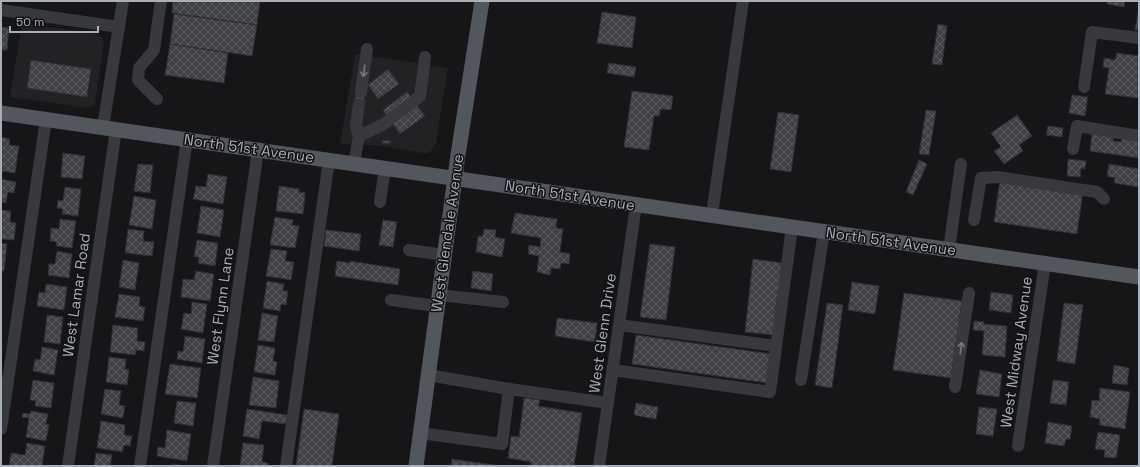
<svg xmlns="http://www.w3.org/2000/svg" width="1140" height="467" viewBox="0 0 1140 467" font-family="'Space Grotesk',sans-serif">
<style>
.built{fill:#222225}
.building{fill:url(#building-cross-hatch);stroke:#303034}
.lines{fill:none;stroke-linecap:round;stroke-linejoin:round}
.minor-tunnel{stroke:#333538;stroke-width:12;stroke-dasharray:12 6;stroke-linecap:butt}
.minor{stroke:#37393d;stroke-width:12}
.major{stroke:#52565d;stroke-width:15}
.oneway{stroke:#757a81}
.labels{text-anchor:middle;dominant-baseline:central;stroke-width:3;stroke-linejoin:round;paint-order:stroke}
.street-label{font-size:15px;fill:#a7afb9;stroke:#111113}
</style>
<defs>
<pattern id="building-cross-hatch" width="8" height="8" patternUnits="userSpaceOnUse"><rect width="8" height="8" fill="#404145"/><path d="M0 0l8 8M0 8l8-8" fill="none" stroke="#595a5e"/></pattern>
</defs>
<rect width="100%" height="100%" fill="#161618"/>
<g class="built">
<polygon points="22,23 97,34 101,36 104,43 95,104 88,108 10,97"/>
<polygon points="355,54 448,68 436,143 431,151 428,153 423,153 374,145 340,144"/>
</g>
<g class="building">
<polygon points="173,1 260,1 257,25 172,13"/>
<polygon points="1108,1 1125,1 1124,7 1107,4"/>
<polygon points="1138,11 1139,12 1139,30 1135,30"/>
<polygon points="602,12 636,17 632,48 597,43"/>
<polygon points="174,14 257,25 252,56 170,44"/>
<polygon points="938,24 947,26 942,65 932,64"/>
<polygon points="1,27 9,28 7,50 1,50"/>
<polygon points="170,44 228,53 224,83 165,75"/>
<polygon points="1117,53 1139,56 1139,98 1105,94 1109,68 1103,67 1104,58 1115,60"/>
<polygon points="31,60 91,69 87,97 27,88"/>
<polygon points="609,63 636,67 634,77 607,73"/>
<polygon points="388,69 399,84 378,99 368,85"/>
<polygon points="632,91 673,96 671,110 661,109 659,116 654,116 649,150 624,147"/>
<polygon points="356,92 365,93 362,112 354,110"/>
<polygon points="407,92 425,116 400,134 383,110"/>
<polygon points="1072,95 1088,97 1085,116 1069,113"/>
<polygon points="926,110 936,111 929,155 919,154"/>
<polygon points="778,112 799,115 791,172 770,169"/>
<polygon points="1017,115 1032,136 1019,145 1023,151 1004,164 994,151 1001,147 991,133"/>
<polygon points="1048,126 1063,128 1062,137 1046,135"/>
<polygon points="1092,132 1114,135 1113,141 1121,142 1122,136 1139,139 1139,158 1090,151"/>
<polygon points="1,137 10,139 9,145 19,146 15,173 1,171"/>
<polygon points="383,140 390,141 390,144 382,143"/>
<polygon points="63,153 85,156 82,179 61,177"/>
<polygon points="1068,159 1086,161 1085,169 1081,168 1080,177 1067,176"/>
<polygon points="919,160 927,164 913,195 906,192"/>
<polygon points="138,164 153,165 150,193 134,191"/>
<polygon points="1109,164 1139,169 1139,187 1114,183 1115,178 1107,176"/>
<polygon points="208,174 227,177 223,204 193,199 196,186 206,187"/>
<polygon points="1,179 16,182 14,193 8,192 6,203 1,202"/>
<polygon points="1000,180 1083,191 1077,234 994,222"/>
<polygon points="279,186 299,189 299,192 305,193 303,214 276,211"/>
<polygon points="65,187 81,189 78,216 62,214 63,209 57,208 58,200 63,201"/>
<polygon points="134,196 156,200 152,229 129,225"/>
<polygon points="201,206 224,210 220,237 197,233"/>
<polygon points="1,210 11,211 10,222 16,223 14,240 1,239"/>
<polygon points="515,213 557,219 556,228 563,229 560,252 570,254 569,264 561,263 560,269 551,268 550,275 537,272 539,256 528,254 529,245 540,247 541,238 511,233"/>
<polygon points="275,217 293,220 292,225 299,226 295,248 270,245"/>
<polygon points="60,219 76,221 72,248 56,246 57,242 50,241 51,228 59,229"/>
<polygon points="383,220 397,222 393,247 379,245"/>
<polygon points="128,229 144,231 143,241 154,242 152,256 125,253"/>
<polygon points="484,229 496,230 495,237 505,239 502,257 476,252 478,236 483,236"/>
<polygon points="326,230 361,234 359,251 324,246"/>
<polygon points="197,240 218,243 215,266 198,263 199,257 194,257"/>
<polygon points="1,243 7,244 4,271 1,271"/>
<polygon points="650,244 675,247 666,320 640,317"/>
<polygon points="271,249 287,251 285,261 294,262 291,280 266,276"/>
<polygon points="57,251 72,254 69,278 48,275 49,264 55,264"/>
<polygon points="753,259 783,263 775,335 745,332"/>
<polygon points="123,260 139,263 135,290 119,287"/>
<polygon points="337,261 350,263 350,261 400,269 398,285 335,276"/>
<polygon points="196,271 214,274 210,301 181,297 183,279 194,280"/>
<polygon points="473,271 493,274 491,291 471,288"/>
<polygon points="267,281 284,284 283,291 288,291 286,305 281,304 280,311 263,308"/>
<polygon points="852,282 879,286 875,314 848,310"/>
<polygon points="46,284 67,287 64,310 37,306 39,292 45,293"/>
<polygon points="991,292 1013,295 1011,313 989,310"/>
<polygon points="904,293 962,301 951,378 893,370"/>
<polygon points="119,294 140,297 139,306 145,307 143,321 115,317"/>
<polygon points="192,302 207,304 203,333 181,329 184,313 191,314"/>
<polygon points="827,303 843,305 832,388 815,385"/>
<polygon points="1064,303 1083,305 1075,364 1057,361"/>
<polygon points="262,313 278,316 274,342 258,340"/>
<polygon points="47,315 63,317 60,344 44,342"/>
<polygon points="557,318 597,323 595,342 555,336"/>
<polygon points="974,321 984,322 984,324 1007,326 1005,357 982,355 984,331 973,330"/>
<polygon points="113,325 138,328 137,341 145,342 144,351 136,350 135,355 110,352"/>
<polygon points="636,335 772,354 768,383 632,364"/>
<polygon points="185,336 205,339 202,363 177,359 178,351 183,352"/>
<polygon points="258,345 275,348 273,361 277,362 275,375 254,372"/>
<polygon points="42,347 58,350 54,375 33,371 35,359 40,360"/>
<polygon points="109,357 126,359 125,369 129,370 127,385 106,382"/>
<polygon points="170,364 201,368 197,398 165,394"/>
<polygon points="1114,365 1129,368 1127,385 1112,383"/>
<polygon points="980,370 1002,374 999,397 976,394"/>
<polygon points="253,377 279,381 276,408 249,405"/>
<polygon points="33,380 54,383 51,408 35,406 36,401 30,400"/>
<polygon points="1053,380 1069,382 1066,405 1050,403"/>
<polygon points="1100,388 1130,392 1125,429 1099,425 1100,419 1090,417 1092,400 1099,401"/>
<polygon points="105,389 121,391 119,405 125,406 123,418 101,414"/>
<polygon points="524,398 540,400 538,406 582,413 574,466 534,466 530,465 531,462 508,458 511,436 519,437"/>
<polygon points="177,401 196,403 193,426 174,423"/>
<polygon points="636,403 658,407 656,419 634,415"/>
<polygon points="979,407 997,409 993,436 976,434"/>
<polygon points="247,409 287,415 286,424 262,421 259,439 243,436"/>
<polygon points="304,409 339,414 332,466 296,466"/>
<polygon points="31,411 48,414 46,424 49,425 46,441 26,437 29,418 22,417 23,413 30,414"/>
<polygon points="101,421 125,425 124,435 132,436 130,446 124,445 122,452 97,448"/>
<polygon points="1048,422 1072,426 1070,439 1066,439 1064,446 1045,443"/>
<polygon points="167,430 191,434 187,461 157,456 158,447 165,448"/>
<polygon points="1098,432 1120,435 1116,458 1104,457 1105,450 1095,449"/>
<polygon points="27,443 45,446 42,466 9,466 11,453 25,455"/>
<polygon points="243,443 264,445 262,462 268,463 268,466 240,465"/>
<polygon points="96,453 112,455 110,466 94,466"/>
<polygon points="452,459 501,466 451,466"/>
<polygon points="172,464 186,466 172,466"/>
</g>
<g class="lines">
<polyline class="minor-tunnel" points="358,111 361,92"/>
<g class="minor">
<polyline points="1,10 119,27"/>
<polyline points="1084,87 1092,32 1139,38"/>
<polyline points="361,92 367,49"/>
<polyline points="157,99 138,80 139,68 154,50 161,1"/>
<polyline points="103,127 123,1"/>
<polyline points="359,136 384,124 420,96 425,57"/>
<polyline points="1073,149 1077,126 1139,136"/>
<polyline points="354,163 359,136 356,126 358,111"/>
<polyline points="380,202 385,168"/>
<polyline points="712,214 743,1"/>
<polyline points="974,220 981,178 998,177 1097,192 1104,199"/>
<polyline points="949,249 961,164"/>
<polyline points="409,250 444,255"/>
<polyline points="439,295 503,302"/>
<polyline points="391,300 437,306"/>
<polyline points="619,325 776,346"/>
<polyline points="613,370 770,392 792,227"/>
<polyline points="428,375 509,389 608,403"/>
<polyline points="801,380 824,231"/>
<polyline points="955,387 969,293"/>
<polyline points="1,429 46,119"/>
<polyline points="420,433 502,444 509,389"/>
<polyline points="1018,446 1045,263"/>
<polyline points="68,466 116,129"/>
<polyline points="140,466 187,139"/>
<polyline points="213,466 258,150"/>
<polyline points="286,466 329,160"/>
<polyline points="599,466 636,205"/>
</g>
<g class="major">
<polyline points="1,113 1139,277"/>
<polyline points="416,466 458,155 482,1"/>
</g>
</g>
<defs><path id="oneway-shaft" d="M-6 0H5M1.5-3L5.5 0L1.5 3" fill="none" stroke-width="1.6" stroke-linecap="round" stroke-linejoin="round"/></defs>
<g class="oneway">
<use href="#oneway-shaft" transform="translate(364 71) rotate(98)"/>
<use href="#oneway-shaft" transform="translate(961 348) rotate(-82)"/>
</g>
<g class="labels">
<g class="street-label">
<text transform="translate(249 148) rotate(8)">North 51st Avenue</text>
<text transform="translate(570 195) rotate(9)">North 51st Avenue</text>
<text transform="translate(447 233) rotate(-82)">West Glendale Avenue</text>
<text transform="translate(891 241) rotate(8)">North 51st Avenue</text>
<text transform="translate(76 295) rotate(-82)">West Lamar Road</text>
<text transform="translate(220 306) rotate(-82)">West Flynn Lane</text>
<text transform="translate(602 333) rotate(-82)">West Glenn Drive</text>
<text transform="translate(1016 352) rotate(-82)">West Midway Avenue</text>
</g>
</g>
<rect width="1140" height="467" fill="none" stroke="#a7afb9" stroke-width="4"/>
<path d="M10 26v6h88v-6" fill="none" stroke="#a7afb9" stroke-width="2"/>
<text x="16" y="26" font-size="12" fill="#a7afb9" stroke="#111113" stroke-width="3" paint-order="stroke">50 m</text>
</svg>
